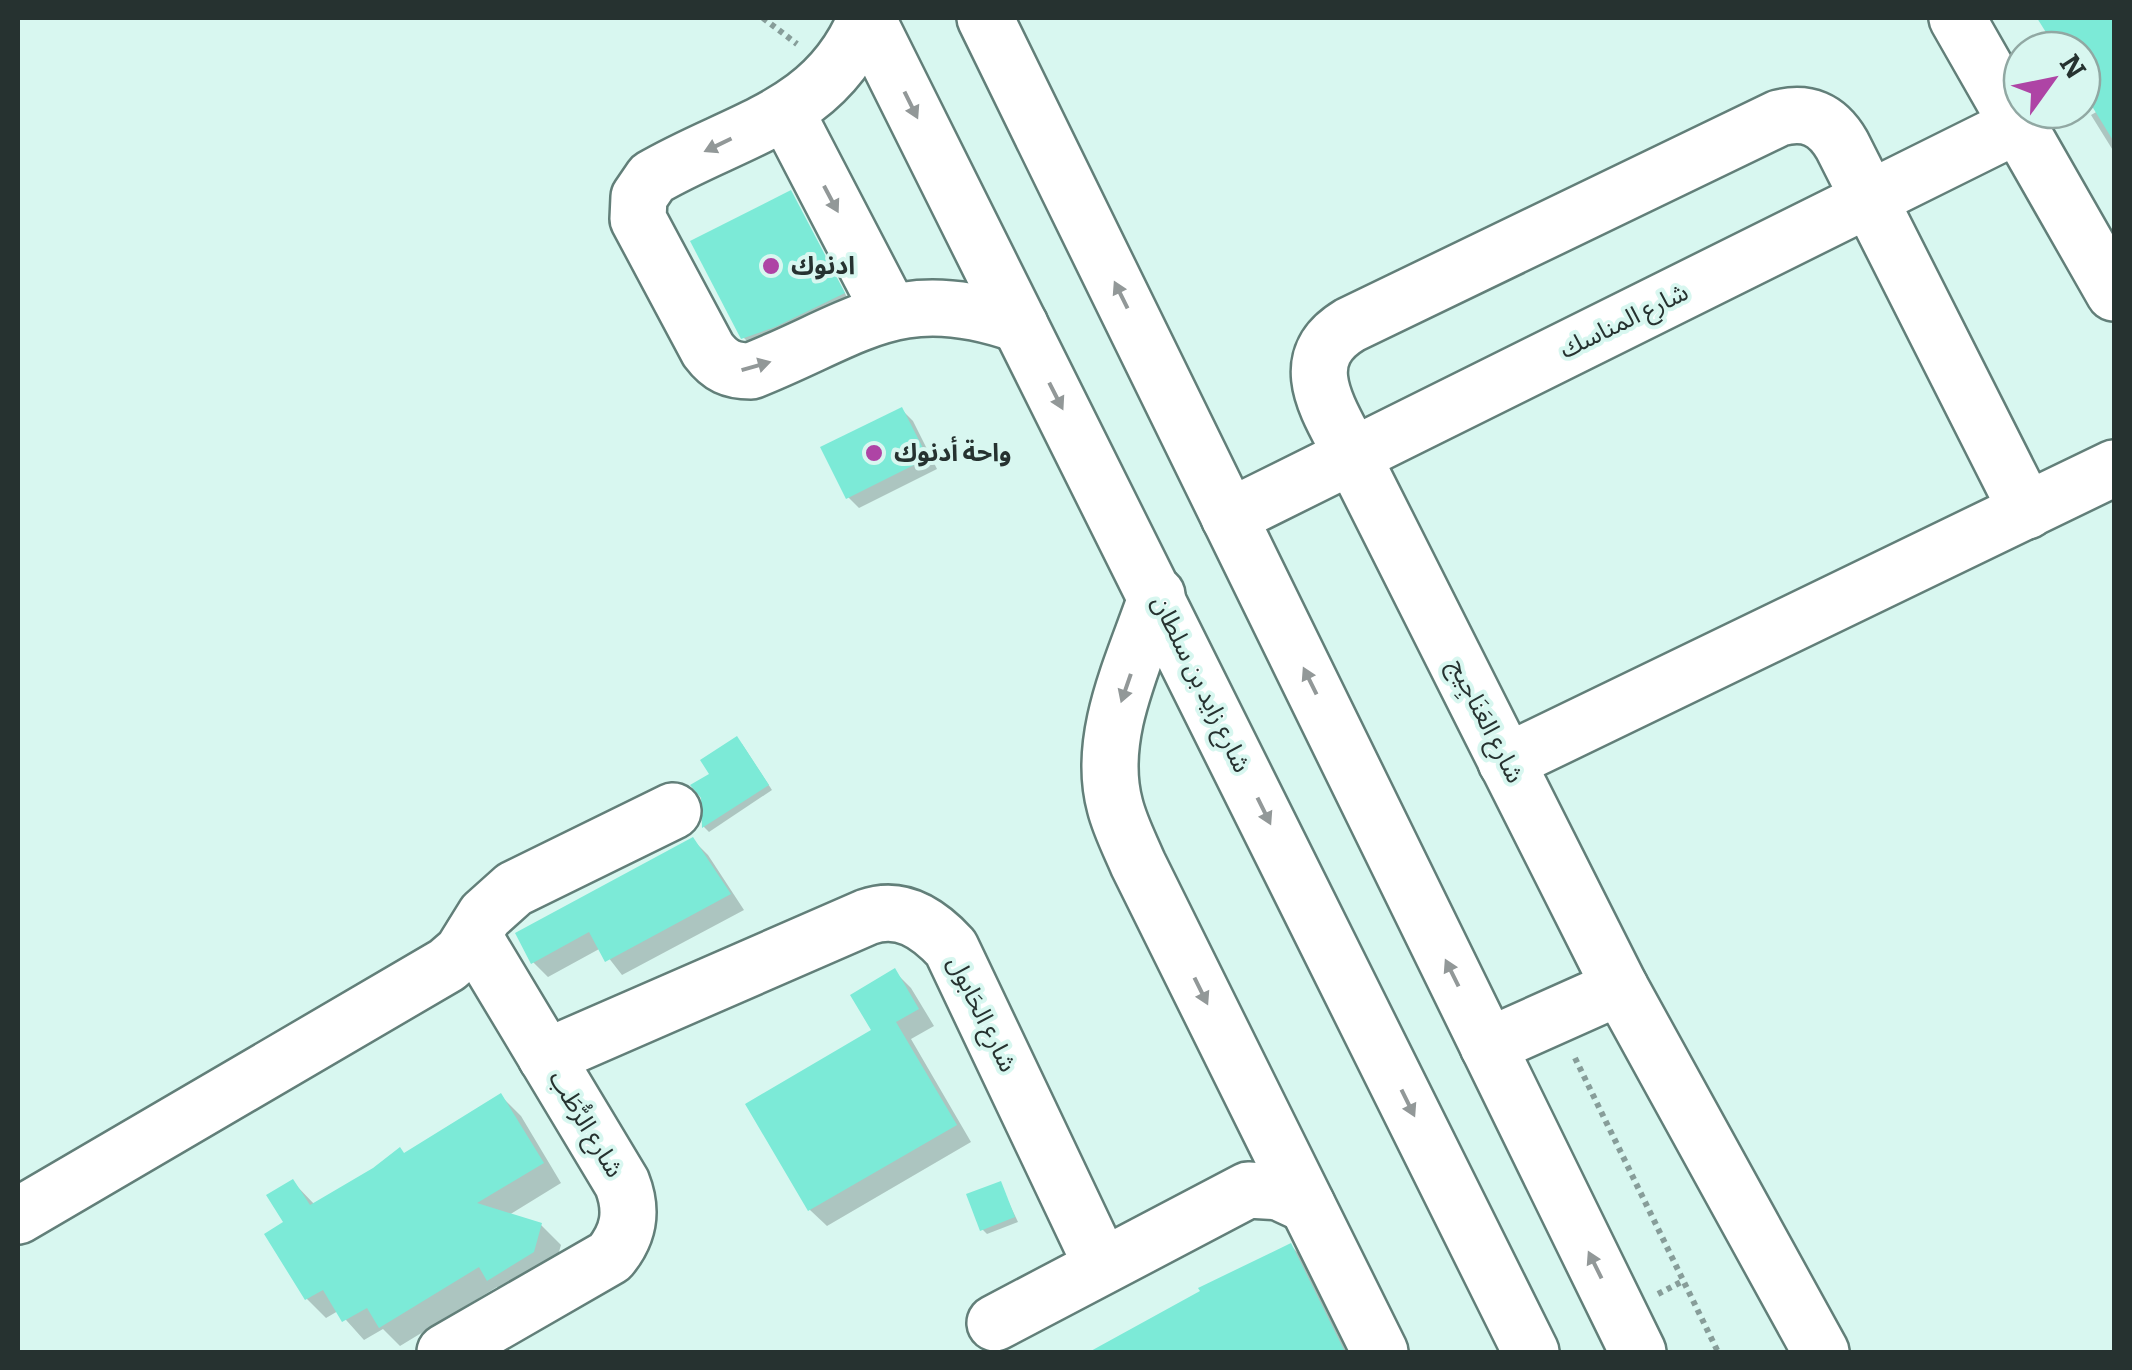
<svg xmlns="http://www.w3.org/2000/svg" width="2132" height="1370" viewBox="0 0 2132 1370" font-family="Bitter,'Noto Sans Arabic',serif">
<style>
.shadow{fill:#0003}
.building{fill:#7cead7}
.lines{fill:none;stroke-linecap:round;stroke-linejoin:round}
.minor-casing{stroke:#627f79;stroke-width:60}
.major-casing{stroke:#627f79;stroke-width:60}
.path{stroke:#879d99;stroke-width:6;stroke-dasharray:5 5;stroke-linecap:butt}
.minor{stroke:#fff;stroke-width:55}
.major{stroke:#fff;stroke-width:55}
.oneway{fill:#929898}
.poi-dot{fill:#ae44a5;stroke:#d8f7f0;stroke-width:4}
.labels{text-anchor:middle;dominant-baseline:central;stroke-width:8;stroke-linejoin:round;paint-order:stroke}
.poi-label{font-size:25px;font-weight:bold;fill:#263230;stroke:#d8f7f0;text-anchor:start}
.street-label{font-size:25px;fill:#263230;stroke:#d8f7f0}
</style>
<rect width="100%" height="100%" fill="#d8f7f0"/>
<g class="shadow">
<polygon points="2040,18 2114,18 2114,152 2091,115 2098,111 2082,85 2082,50 2060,50"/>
<polygon points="791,193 848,299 748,342 743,337"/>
<polygon points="902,410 913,421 937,469 859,508 848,497"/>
<polygon points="742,744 772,790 709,832 704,827 704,797"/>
<polygon points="693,840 708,855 744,910 622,975 601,948 548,977 533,962"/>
<polygon points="895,972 911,988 934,1026 911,1039 971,1142 827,1226 810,1210 748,1105 874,1031"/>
<polygon points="501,1096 521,1116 561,1183 509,1215 541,1225 561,1245 553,1272 509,1299 497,1287 400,1346 383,1329 364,1340 338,1311 326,1318 307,1299 286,1223 293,1182 315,1205 405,1155"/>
<polygon points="1000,1184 1018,1222 987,1234 982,1229"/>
<polygon points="1291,1246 1307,1262 1353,1352 1103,1352 1100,1348"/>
</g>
<g class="building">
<polygon points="2037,18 2114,18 2114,142 2082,90 2082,50 2057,50"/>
<polygon points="791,190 845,293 775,327 741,339 690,241"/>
<polygon points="902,407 928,458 846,499 820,447"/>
<polygon points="737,736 769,785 702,828 701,798 690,785 709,774 700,760"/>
<polygon points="693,837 731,894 605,962 589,932 531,964 515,933"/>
<polygon points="895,968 919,1009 896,1022 957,1125 808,1211 745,1104 871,1030 850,995"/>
<polygon points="501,1093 544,1163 477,1203 542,1223 534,1252 487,1281 479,1267 379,1328 367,1308 342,1322 323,1290 305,1300 264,1234 283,1222 266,1195 293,1179 310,1205 373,1168 400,1147 404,1153"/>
<polygon points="1001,1181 1015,1217 980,1231 966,1194"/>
<polygon points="1291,1243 1345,1352 1089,1352 1200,1291 1198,1288"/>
</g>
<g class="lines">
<defs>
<g id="minor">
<path d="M866 18C826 117 736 129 652 178L639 197 638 219 708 350C720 366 731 371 751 371 857 329 899 282 1020 325"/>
<polyline points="1957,18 2114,293"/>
<polyline points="786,112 890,312"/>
<polyline points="1229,517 2018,125"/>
<path d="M1157 595C1135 661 1096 736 1115 806 1120 826 1130 845 1138 864L1380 1352"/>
<polyline points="1506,762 2114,468"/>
<polyline points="1488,1046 1620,987"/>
<path d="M546 1057 867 917C901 905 928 923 951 948L1102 1266"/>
<polyline points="18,1216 447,965 462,952 485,915 514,889 673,811"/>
<polyline points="995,1323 1248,1190 1279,1192 1307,1205"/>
<path d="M445 1352 610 1257C629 1234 633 1211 622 1183L473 935"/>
<path d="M1821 1352 1620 987 1352 455C1330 411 1292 360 1350 325L1779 118C1807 111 1827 119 1842 145L2027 511"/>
</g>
<g id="major">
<polyline points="867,18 1531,1352"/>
<polyline points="985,18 1638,1352"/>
</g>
</defs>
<use href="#minor" class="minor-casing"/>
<use href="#major" class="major-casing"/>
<g class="path">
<polyline points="763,18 797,44"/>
<polyline points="1575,1058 1718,1352"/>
<polyline points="1658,1294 1683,1281"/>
</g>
<use href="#minor" class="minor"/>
<use href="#major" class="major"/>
</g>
<defs><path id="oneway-solid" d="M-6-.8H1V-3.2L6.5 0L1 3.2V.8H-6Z" transform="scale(2.5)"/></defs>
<g class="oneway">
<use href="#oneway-solid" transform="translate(911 105) rotate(64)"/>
<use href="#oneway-solid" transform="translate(718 145) rotate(154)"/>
<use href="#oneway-solid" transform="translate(831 199) rotate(62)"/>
<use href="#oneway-solid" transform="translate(1121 295) rotate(-116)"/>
<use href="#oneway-solid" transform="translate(756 366) rotate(-16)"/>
<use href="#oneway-solid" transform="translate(1056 396) rotate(63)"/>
<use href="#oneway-solid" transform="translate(1310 681) rotate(-116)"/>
<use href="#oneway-solid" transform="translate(1126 688) rotate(109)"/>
<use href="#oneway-solid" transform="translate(1264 811) rotate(64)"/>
<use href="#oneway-solid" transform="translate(1452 973) rotate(-116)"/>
<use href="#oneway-solid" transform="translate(1201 991) rotate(64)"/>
<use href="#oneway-solid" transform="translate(1408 1103) rotate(64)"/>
<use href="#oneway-solid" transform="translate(1595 1265) rotate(-116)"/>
</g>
<g class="poi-dot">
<circle cx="771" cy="266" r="10"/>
<circle cx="874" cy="453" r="10"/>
</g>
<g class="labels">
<g class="poi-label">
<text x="791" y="266">ادنوك</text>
<text x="894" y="453">واحة أدنوك</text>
</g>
<g class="street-label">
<text transform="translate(1624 321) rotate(-26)">شارع المناسك</text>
<text transform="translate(1201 684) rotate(64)">شارع زايد بن سلطان</text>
<text transform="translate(1486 721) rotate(63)">شارع العَنَاجِيج</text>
<text transform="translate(982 1014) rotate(64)">شارع الحَابول</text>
<text transform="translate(586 1124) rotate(59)">شارع الرُّطَب</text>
</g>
</g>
<rect width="2132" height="1370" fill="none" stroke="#263230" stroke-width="40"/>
<g transform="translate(2052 80) rotate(57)"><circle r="48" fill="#d8f7f0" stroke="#91a8a3" stroke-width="2.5"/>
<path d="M0-8L18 38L0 25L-18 38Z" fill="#ae44a5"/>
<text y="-15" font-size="28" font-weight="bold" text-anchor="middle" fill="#263230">N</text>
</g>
</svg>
